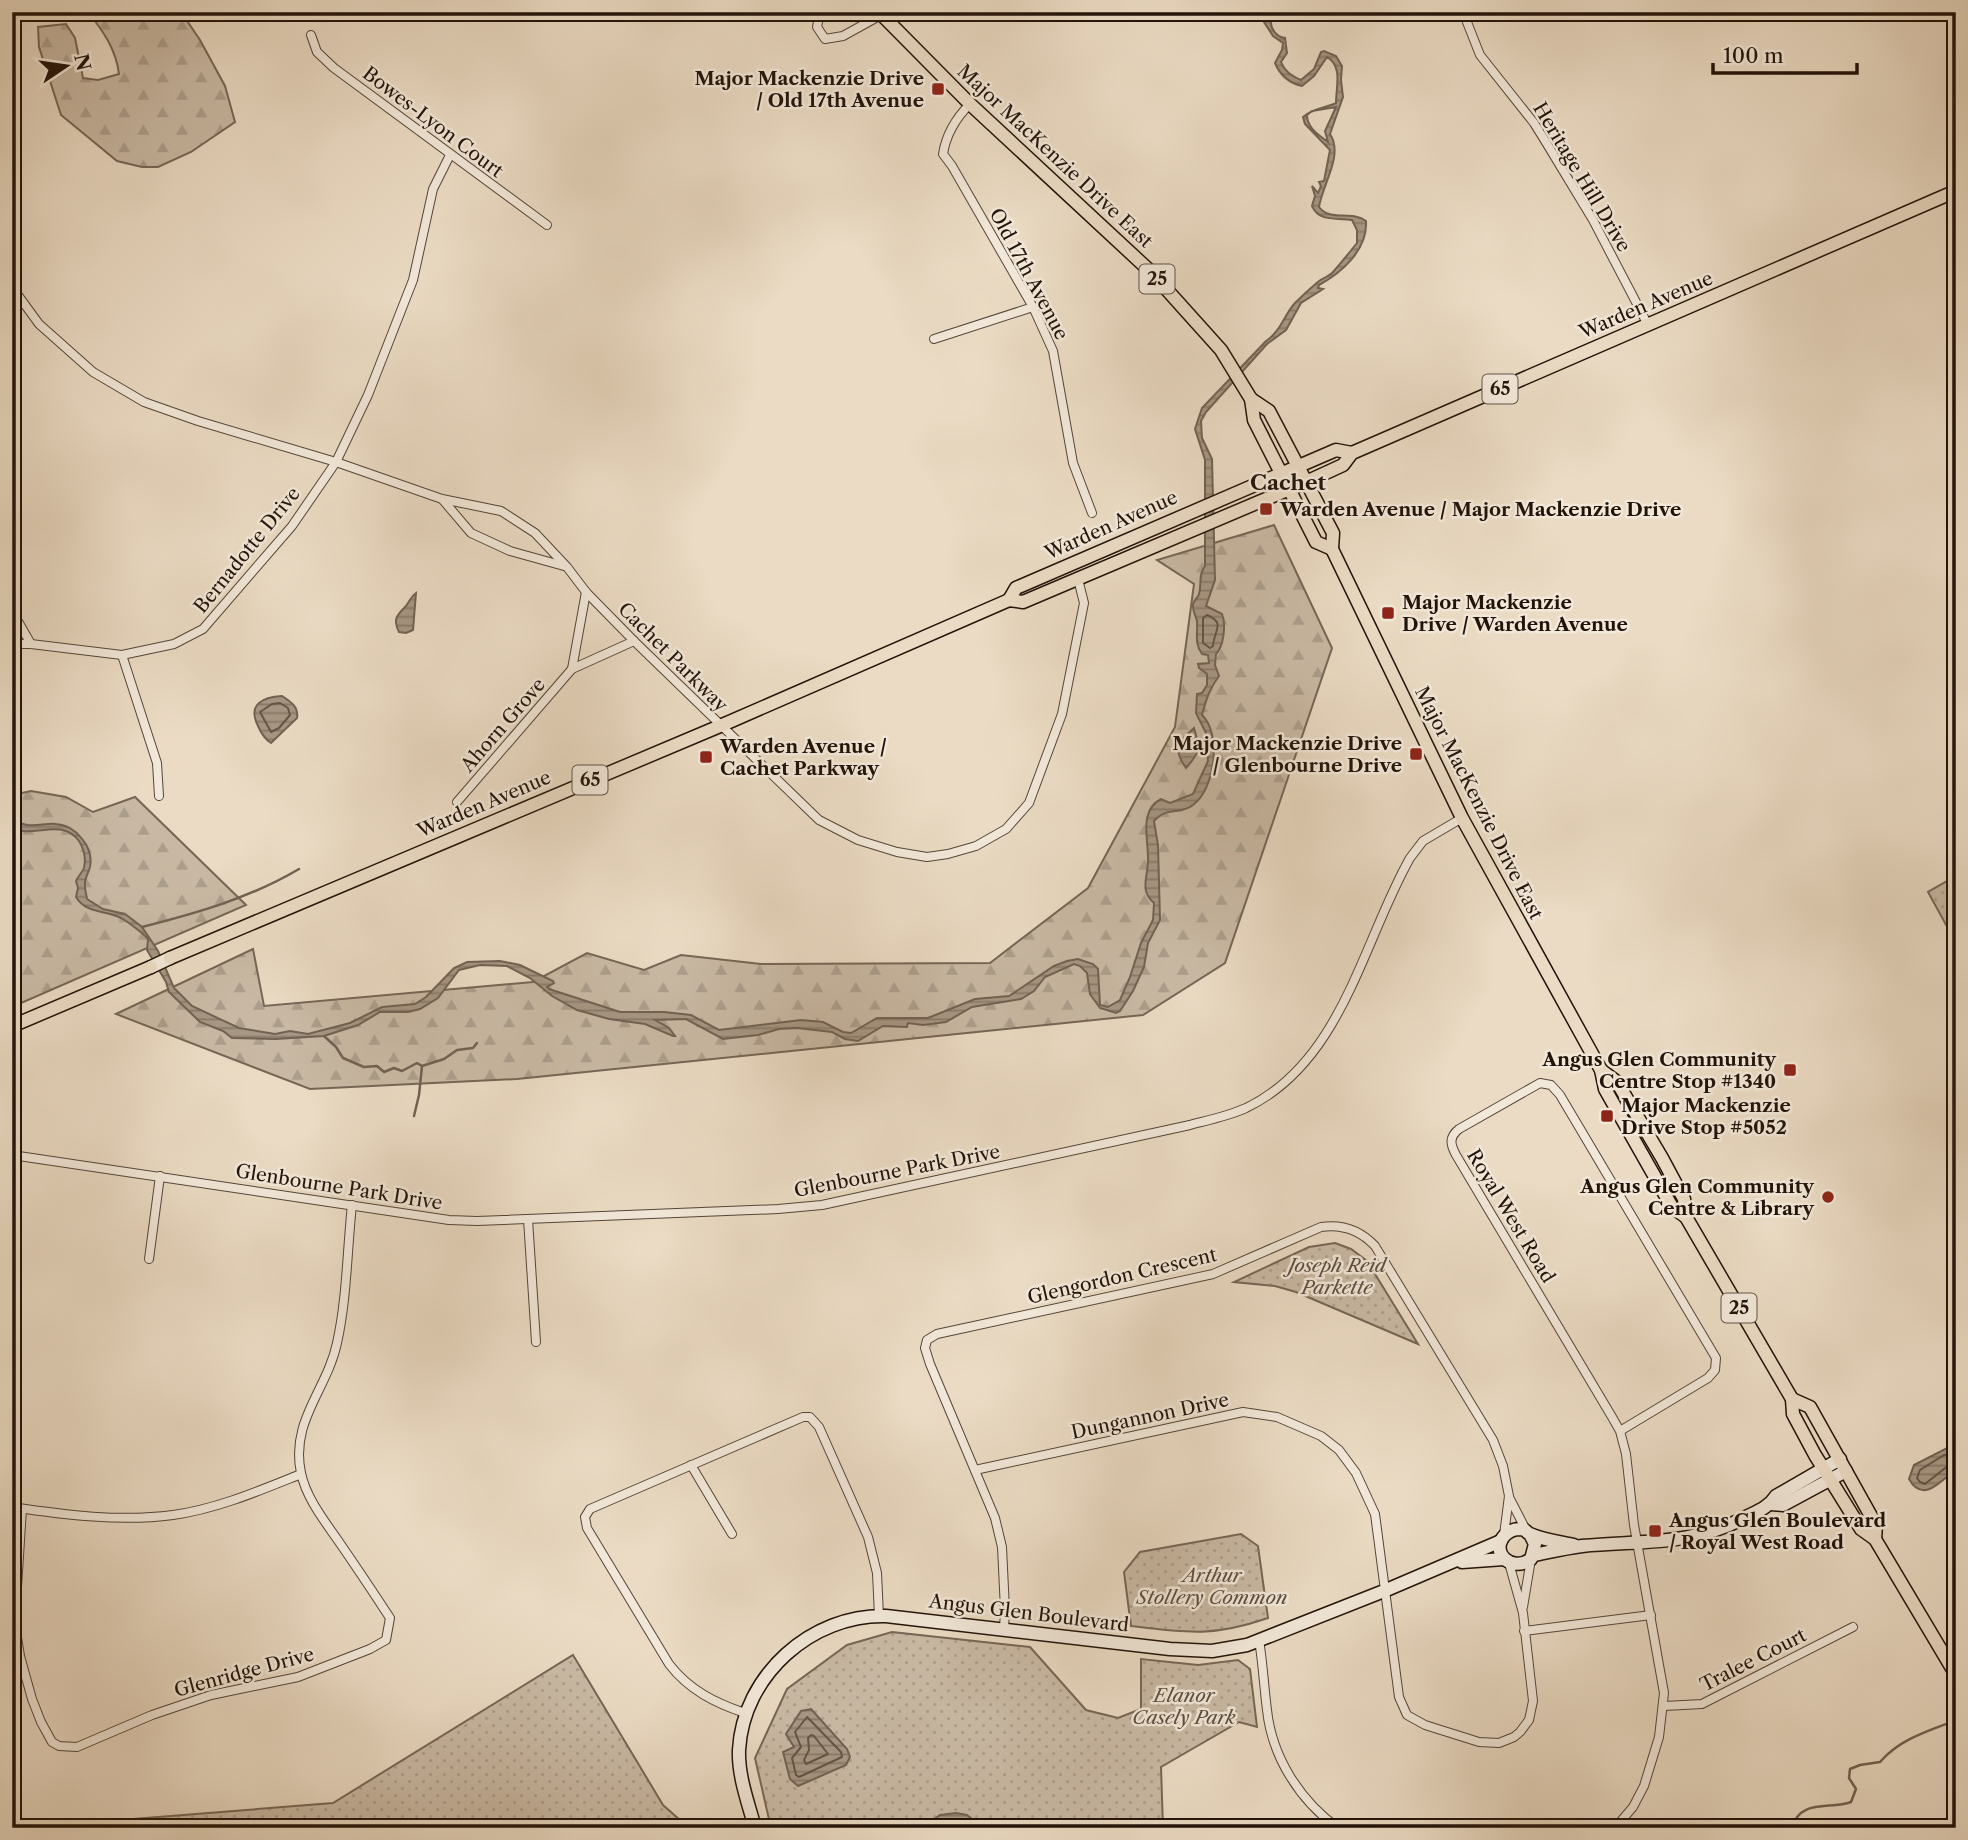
<svg xmlns="http://www.w3.org/2000/svg" width="1968" height="1840" viewBox="0 0 1968 1840" font-family="'Libre Caslon Text',serif">
<style>
.grass{fill:url(#grass-dots);stroke:#766656;stroke-width:2}
.forest{fill:url(#forest-firs);stroke:#766656;stroke-width:2}
.water{fill:url(#water-rules);stroke:#726253;stroke-width:2;fill-rule:evenodd}
.lines{fill:none;stroke-linecap:round;stroke-linejoin:round}
.shore{stroke:#645546;stroke-width:2}
.stream{stroke:#726253;stroke-width:2.5}
.street-casing{stroke:#544538;stroke-width:10}
.secondary-casing{stroke:#221309;stroke-width:15}
.primary-casing{stroke:#221309;stroke-width:15}
.street{stroke:#f2e8d9;stroke-width:8}
.secondary{stroke:#f2e8d9;stroke-width:12}
.primary{stroke:#ebdbc4;stroke-width:12}
.poi-dot{fill:#8f2418;stroke:#f2e8d9;stroke-width:2.5}
.labels{text-anchor:middle;dominant-baseline:central;stroke-width:5;stroke-linejoin:round;paint-order:stroke}
.shield{fill:#f2e8d9;stroke:#605347;stroke-width:2}
.shield-label{font-size:18px;font-weight:bold;fill:#221309}
.poi-label{font-size:19px;font-weight:bold;fill:#221309;stroke:#f2e8d9;text-anchor:start}
.street-label{font-size:19px;fill:#221309;stroke:#f2e8d9}
.park-label{font-size:19px;font-style:italic;fill:#5c4d3f;stroke:#f2e8d9}
.neighbourhood-label{font-size:21px;font-weight:bold;fill:#221309;stroke:#f2e8d9}
</style>
<defs>
<pattern id="grass-dots" width="8" height="8" patternUnits="userSpaceOnUse" patternTransform="scale(1.75)"><rect width="8" height="8" fill="#c9b9a4"/><path d="M2 2h.1M6 6h.1" fill="none" stroke="#ac9e8c" stroke-width="1.8" stroke-linecap="round"/></pattern>
<pattern id="forest-firs" width="22" height="20" patternUnits="userSpaceOnUse" patternTransform="scale(1.75)"><rect width="22" height="20" fill="#c9b9a4"/><path d="M5 1l3.5 6h-7zM16 11l3.5 6h-7z" fill="#ac9e8c"/></pattern>
<pattern id="water-rules" width="6" height="5" patternUnits="userSpaceOnUse" patternTransform="scale(1.75)"><rect width="6" height="5" fill="#a79784"/><path d="M0 2.5h6" fill="none" stroke="#887a6a"/></pattern>
</defs>
<rect width="100%" height="100%" fill="#ebdbc4"/>
<filter id="stains"><feTurbulence type="fractalNoise" baseFrequency=".00286" numOctaves="4"/><feColorMatrix values="0 0 0 0 .2 0 0 0 0 .09 0 0 0 0 .02 0 0 0 .5 -.17"/></filter>
<radialGradient id="worn" r=".72"><stop offset=".6" stop-color="#630" stop-opacity="0"/><stop offset="1" stop-color="#630" stop-opacity=".3"/></radialGradient>
<g class="grass">
<polygon points="1956,876 1956,943 1928,892"/>
<polygon points="1335,1243 1351,1249 1367,1261 1418,1344 1296,1292 1275,1286 1234,1282 1309,1247"/>
<path d="M1241 1534 1258 1546 1268 1618C1213 1637 1187 1633 1131 1626L1124 1572 1140 1552Z"/>
<polygon points="892,1632 1030,1647 1086,1710 1118,1718 1141,1709 1141,1659 1198,1665 1238,1660 1250,1669 1257,1727 1239,1722 1161,1767 1163,1828 771,1828 755,1758 787,1689 847,1645"/>
<polygon points="573,1655 663,1805 689,1828 19,1828 333,1803"/>
</g>
<g class="forest">
<path d="M88 12H181L200 40 225 86 235 122 191 152 158 167H142L117 161 61 115 39 47 38 27 66 24 75 38 83 78 98 80 119 74C116 49 103 31 88 12Z"/>
<polygon points="1274,525 1332,648 1225,963 1143,1015 517,1079 310,1089 116,1014 253,949 264,1006 533,982 587,953 644,970 681,955 761,964 990,963 1088,888 1175,727 1194,584 1157,560"/>
<polygon points="31,791 66,797 93,812 135,797 246,905 12,1007 12,795"/>
</g>
<g class="water">
<path d="M1277 12 1284 15 1286 12H1293L1291 18 1271 20C1270 28 1276 37 1285 38L1287 53 1281 62C1285 72 1292 76 1301 80L1314 69 1321 52 1324 51 1336 56 1342 66 1341 80 1343 97 1330 134C1344 155 1322 185 1319 207 1330 222 1352 210 1366 221 1368 250 1341 273 1319 285L1318 288 1323 289 1301 303 1286 330 1267 344 1206 412 1201 421 1202 438 1212 459 1215 580 1206 606 1222 614C1226 624 1224 646 1216 654L1215 665 1219 676C1210 688 1206 699 1202 715 1222 734 1215 789 1193 805 1179 816 1169 805 1154 821L1158 845 1160 920 1148 943 1144 967 1133 991 1120 1011 1116 1013 1100 1008 1090 994 1087 973 1080 966 1074 964 1045 977 1034 991 1021 999 972 1007 946 1022 923 1025 908 1023 907 1027 883 1026 858 1041 845 1039 832 1032 797 1028 779 1029 758 1035 723 1039 686 1019 655 1020 669 1028 675 1036H673L645 1024 609 1019 577 1010 552 996 530 978 507 966 480 965 459 970 438 998 420 1009 408 1012H380L358 1025 324 1036 276 1039 232 1038 223 1031 200 1022 169 992 166 982 147 950 148 939C143 933 128 922 121 918 106 910 86 914 76 897L78 888 76 881C78 876 82 873 84 868 86 859 84 849 79 841 64 821 43 833 23 831 19 831 16 829 12 829V823C19 822 22 824 28 825 38 826 47 823 56 824 76 825 94 848 90 867 89 871 87 874 86 878 83 884 86 892 87 899L103 909 125 914 142 927 158 951 174 988 192 1006 239 1028 275 1034 290 1031 308 1034 350 1023 382 1007 415 1004 426 997 454 968 467 962 500 961 520 965 553 981 554 983 547 987 549 989 620 1012H664L691 1015 719 1030 801 1020 823 1022 843 1032 851 1033 877 1018H928L975 999 1009 996 1054 966 1067 961 1078 959 1093 964 1098 969 1100 1005 1108 1007 1120 1000 1130 977 1141 943 1153 920 1154 903C1139 891 1148 876 1148 861 1149 840 1138 811 1161 799L1170 803 1193 794 1208 761 1206 733 1196 713 1197 694 1202 693 1207 685V674L1199 668 1198 664 1209 663 1208 655 1202 654C1194 643 1198 634 1197 621 1196 616 1192 610 1193 604 1194 600 1198 598 1199 594 1202 583 1198 576 1205 566V460L1195 429 1202 408 1266 341C1281 331 1284 315 1295 303 1300 298 1313 286 1319 281 1324 278 1329 276 1333 272 1341 263 1349 253 1357 243V230L1352 220C1336 217 1320 223 1312 206L1315 196 1312 186 1318 193 1321 186 1319 182 1324 181 1330 150 1305 124 1303 117C1313 108 1323 109 1336 103 1336 87 1343 66 1327 57L1314 76 1302 86C1289 83 1280 75 1275 63L1282 50 1283 43 1273 36 1264 22 1267 13ZM1336 107 1325 131 1328 142C1319 135 1307 128 1307 115L1312 111Z"/>
<path d="M416 593 413 630 406 633 399 632C393 620 396 616 405 607 410 602 410 597 416 593Z"/>
<path d="M282 696C290 701 299 707 297 718L271 743C265 739 261 733 258 726 247 704 263 697 282 696Z"/>
<path d="M1194 728C1200 749 1201 751 1186 768 1172 748 1178 743 1194 728Z"/>
<path d="M1949 1447 1956 1449V1469C1941 1481 1923 1504 1909 1479L1914 1465Z"/>
<polygon points="811,1709 847,1749 850,1757 846,1765 798,1786 790,1779 783,1752 794,1747 786,1734 801,1711"/>
<polygon points="956,1813 967,1815 983,1828 922,1828 940,1815"/>
</g>
<g class="lines">
<g class="shore">
<path d="M1207 615C1226 623 1214 630 1213 646L1210 648 1203 643V618Z"/>
<polygon points="280,703 288,708 290,715 279,728 271,732 260,712 272,704"/>
<polyline points="1956,1454 1944,1455 1920,1470 1917,1478 1920,1482 1925,1484 1949,1465 1956,1464"/>
<polygon points="807,1717 841,1752 842,1757 799,1777 796,1775 792,1758 801,1747 795,1732"/>
<polygon points="811,1735 814,1736 828,1754 806,1764 804,1760 809,1750 808,1738"/>
</g>
<g class="stream">
<path d="M142 927C197 913 250 898 299 869"/>
<polyline points="324,1036 336,1047 343,1058 364,1067 377,1066 384,1072 394,1068 402,1071 417,1063 422,1066 444,1059 457,1050 473,1048 477,1043"/>
<polyline points="414,1116 419,1095 422,1066"/>
<path d="M1792 1828C1800 1798 1830 1810 1851 1802L1856 1789 1849 1778 1850 1769 1860 1765 1880 1762C1899 1740 1927 1731 1954 1721"/>
</g>
<defs>
<g id="street">
<polyline points="820,12 817,27 825,39 843,36 881,15"/>
<polyline points="1463,12 1480,55 1534,123 1547,144 1593,220 1648,325"/>
<polyline points="311,35 317,52 334,68 547,225"/>
<path d="M970 104C956 118 946 135 943 154L952 166 1033 307 1053 351 1073 463 1092 513"/>
<polyline points="12,287 39,324 93,372 144,402 198,421 336,462 442,499 501,511 535,533 567,567 586,592 634,641 819,820 858,840 897,852 927,857 948,854 976,846 1006,829 1029,803 1062,714 1084,603 1078,579"/>
<polyline points="934,339 1033,307"/>
<polyline points="442,499 471,533 510,551 564,566"/>
<polyline points="586,592 572,669 634,641"/>
<polyline points="12,611 31,644"/>
<polyline points="12,644 31,644 122,655 174,644 203,629 292,526 336,462 368,395 413,280 433,189 450,155"/>
<polyline points="122,655 157,763 159,796"/>
<polyline points="457,802 572,669"/>
<path d="M12 1155 449 1220 477 1221 778 1209 822 1205 1190 1125C1209 1120 1228 1116 1246 1108 1342 1062 1362 943 1410 858L1423 841 1462 818"/>
<polyline points="528,1219 536,1342"/>
<polyline points="149,1259 160,1176"/>
<polyline points="691,1465 732,1534"/>
<polyline points="975,1470 1243,1412 1277,1417 1321,1436 1339,1450 1356,1473 1375,1514 1399,1697 1407,1715 1425,1725 1479,1742 1499,1743 1514,1737 1520,1732 1529,1720 1533,1701 1523,1613 1509,1563"/>
<polyline points="1509,1497 1527,1532"/>
<path d="M12 1507C65 1515 121 1522 173 1515 217 1509 261 1490 301 1474"/>
<path d="M22 1509 16 1603V1631L20 1656 32 1699 41 1722 52 1742 59 1746 77 1747 152 1715 211 1695 298 1677 370 1649 386 1640 390 1618C373 1592 355 1565 337 1539 323 1519 306 1497 301 1473 290 1421 327 1390 337 1343 347 1298 347 1251 352 1205"/>
<polyline points="1523,1607 1531,1559"/>
<path d="M1004 1629 1005 1610 1002 1547 995 1518 930 1364 925 1348 927 1340 937 1334 1213 1274 1321 1227C1342 1224 1360 1230 1375 1246L1493 1440 1503 1466 1509 1496 1504 1535"/>
<polyline points="1524,1631 1651,1615"/>
<path d="M1259 1640C1263 1664 1264 1687 1267 1710 1272 1757 1300 1801 1338 1828"/>
<polyline points="1664,1706 1702,1704 1853,1627"/>
<path d="M745 1713C715 1703 689 1690 669 1664L587 1528 585 1517 590 1509 803 1417H810L819 1427 868 1537 877 1573 879 1616"/>
<path d="M1615 1828 1633 1807 1644 1786 1659 1737 1664 1693 1634 1525 1626 1454 1620 1431 1612 1417 1456 1155C1450 1144 1449 1137 1459 1129L1540 1083 1551 1085 1560 1095 1716 1358 1715 1370 1708 1378 1620 1431"/>
</g>
<g id="secondary">
<polyline points="151,967 170,958"/>
<polyline points="1771,1504 1783,1505 1846,1471"/>
<path d="M1530 1534 1535 1544 1531 1559C1511 1574 1489 1551 1505 1535 1509 1531 1515 1529 1520 1529 1528 1530 1524 1531 1530 1534 1543 1540 1560 1542 1574 1545"/>
<path d="M1534 1555C1549 1552 1566 1548 1582 1546 1642 1540 1689 1547 1746 1517 1758 1511 1769 1507 1776 1496L1840 1459"/>
<polyline points="1462,1562 1504,1559"/>
<path d="M755 1828C748 1802 738 1776 739 1750 743 1675 812 1614 886 1616L1170 1649 1212 1651 1247 1645 1384 1591 1501 1541"/>
</g>
<g id="primary">
<polyline points="879,12 970,104 1150,271 1221,350 1251,399 1254,420 1316,542 1332,549"/>
<polyline points="1251,399 1269,411 1333,533 1332,549 1462,818 1601,1070 1605,1089 1672,1207 1686,1217 1792,1399 1793,1414 1815,1455 1861,1529 1875,1539 1956,1675"/>
<polyline points="1009,600 1016,588 1336,450 1352,453"/>
<polyline points="170,958 720,726 1009,600 1023,602 1306,482 1343,465 1352,453 1956,191"/>
<polyline points="12,1026 151,967"/>
<polyline points="1601,1070 1617,1082 1662,1158 1684,1199 1686,1217"/>
<polyline points="1792,1399 1810,1407 1876,1525 1875,1539"/>
</g>
</defs>
<use href="#street" class="street-casing"/>
<use href="#secondary" class="secondary-casing"/>
<use href="#primary" class="primary-casing"/>
<use href="#street" class="street"/>
<use href="#secondary" class="secondary"/>
<use href="#primary" class="primary"/>
</g>
<g class="poi-dot">
<rect x="931" y="82" width="14" height="14" rx="3.5"/>
<rect x="1259" y="502" width="14" height="14" rx="3.5"/>
<rect x="1381" y="606" width="14" height="14" rx="3.5"/>
<rect x="1409" y="747" width="14" height="14" rx="3.5"/>
<rect x="699" y="750" width="14" height="14" rx="3.5"/>
<rect x="1783" y="1063" width="14" height="14" rx="3.5"/>
<rect x="1600" y="1109" width="14" height="14" rx="3.5"/>
<circle cx="1828" cy="1197" r="7"/>
<rect x="1648" y="1524" width="14" height="14" rx="3.5"/>
</g>
<g class="labels">
<g class="shield">
<rect x="1139.5" y="264.5" width="35" height="29" rx="5"/>
<rect x="1482.5" y="374.5" width="35" height="29" rx="5"/>
<rect x="572.5" y="765.5" width="35" height="29" rx="5"/>
<rect x="1721.5" y="1293.5" width="35" height="29" rx="5"/>
</g>
<g class="shield-label">
<text x="1157" y="279">25</text>
<text x="1500" y="389">65</text>
<text x="590" y="780">65</text>
<text x="1739" y="1308">25</text>
</g>
<g class="poi-label">
<text x="924" y="78" text-anchor="end">Major Mackenzie Drive<tspan x="924" dy="22">/ Old 17th Avenue</tspan></text>
<text x="1280" y="509">Warden Avenue / Major Mackenzie Drive</text>
<text x="1402" y="602">Major Mackenzie<tspan x="1402" dy="22">Drive / Warden Avenue</tspan></text>
<text x="1402" y="743" text-anchor="end">Major Mackenzie Drive<tspan x="1402" dy="22">/ Glenbourne Drive</tspan></text>
<text x="720" y="746">Warden Avenue /<tspan x="720" dy="22">Cachet Parkway</tspan></text>
<text x="1776" y="1059" text-anchor="end">Angus Glen Community<tspan x="1776" dy="22">Centre Stop #1340</tspan></text>
<text x="1621" y="1105">Major Mackenzie<tspan x="1621" dy="22">Drive Stop #5052</tspan></text>
<text x="1814" y="1186" text-anchor="end">Angus Glen Community<tspan x="1814" dy="22">Centre &amp; Library</tspan></text>
<text x="1669" y="1520">Angus Glen Boulevard<tspan x="1669" dy="22">/ Royal West Road</tspan></text>
</g>
<g class="street-label">
<text transform="translate(433 122) rotate(37)">Bowes-Lyon Court</text>
<text transform="translate(1055 156) rotate(43)">Major MacKenzie Drive East</text>
<text transform="translate(1582 177) rotate(59)">Heritage Hill Drive</text>
<text transform="translate(1029 274) rotate(62)">Old 17th Avenue</text>
<text transform="translate(1646 305) rotate(-23)">Warden Avenue</text>
<text transform="translate(1111 525) rotate(-24)">Warden Avenue</text>
<text transform="translate(247 550) rotate(-51)">Bernadotte Drive</text>
<text transform="translate(673 657) rotate(45)">Cachet Parkway</text>
<text transform="translate(503 725) rotate(-49)">Ahorn Grove</text>
<text transform="translate(1479 803) rotate(63)">Major MacKenzie Drive East</text>
<text transform="translate(484 804) rotate(-23)">Warden Avenue</text>
<text transform="translate(897 1171) rotate(-11)">Glenbourne Park Drive</text>
<text transform="translate(339 1187) rotate(9)">Glenbourne Park Drive</text>
<text transform="translate(1511 1216) rotate(59)">Royal West Road</text>
<text transform="translate(1122 1276) rotate(-13)">Glengordon Crescent</text>
<text transform="translate(1150 1416) rotate(-12)">Dungannon Drive</text>
<text transform="translate(1029 1613) rotate(7)">Angus Glen Boulevard</text>
<text transform="translate(1753 1660) rotate(-27)">Tralee Court</text>
<text transform="translate(244 1672) rotate(-15)">Glenridge Drive</text>
</g>
<g class="park-label">
<text x="1337" y="1265">Joseph Reid<tspan x="1337" dy="22">Parkette</tspan></text>
<text x="1212" y="1575">Arthur<tspan x="1212" dy="22">Stollery Common</tspan></text>
<text x="1184" y="1695">Elanor<tspan x="1184" dy="22">Casely Park</tspan></text>
</g>
<g class="neighbourhood-label">
<text x="1288" y="482">Cachet</text>
</g>
</g>
<rect width="1968" height="1840" fill="none" stroke="#ebdbc4" stroke-width="42"/>
<rect x="14" y="14" width="1940" height="1812" fill="none" stroke="#221309" stroke-width="3.5"/>
<rect x="21" y="21" width="1926" height="1798" fill="none" stroke="#221309" stroke-width="2"/>
<g transform="translate(66 66) rotate(77)" stroke="#f2e8d9" stroke-width="5" paint-order="stroke">
<path d="M0-5L12 26L0 18L-12 26Z" fill="#221309"/>
<text y="-10" font-size="19" font-weight="bold" text-anchor="middle" fill="#221309">N</text>
</g>
<path d="M1713 63v10h144v-10" fill="none" stroke="#221309" stroke-width="3.5"/>
<text x="1723" y="63" font-size="21" fill="#221309" stroke="#f2e8d9" stroke-width="5" paint-order="stroke">100 m</text>
<rect width="100%" height="100%" filter="url(#stains)"/>
<rect width="100%" height="100%" fill="url(#worn)"/>
</svg>
